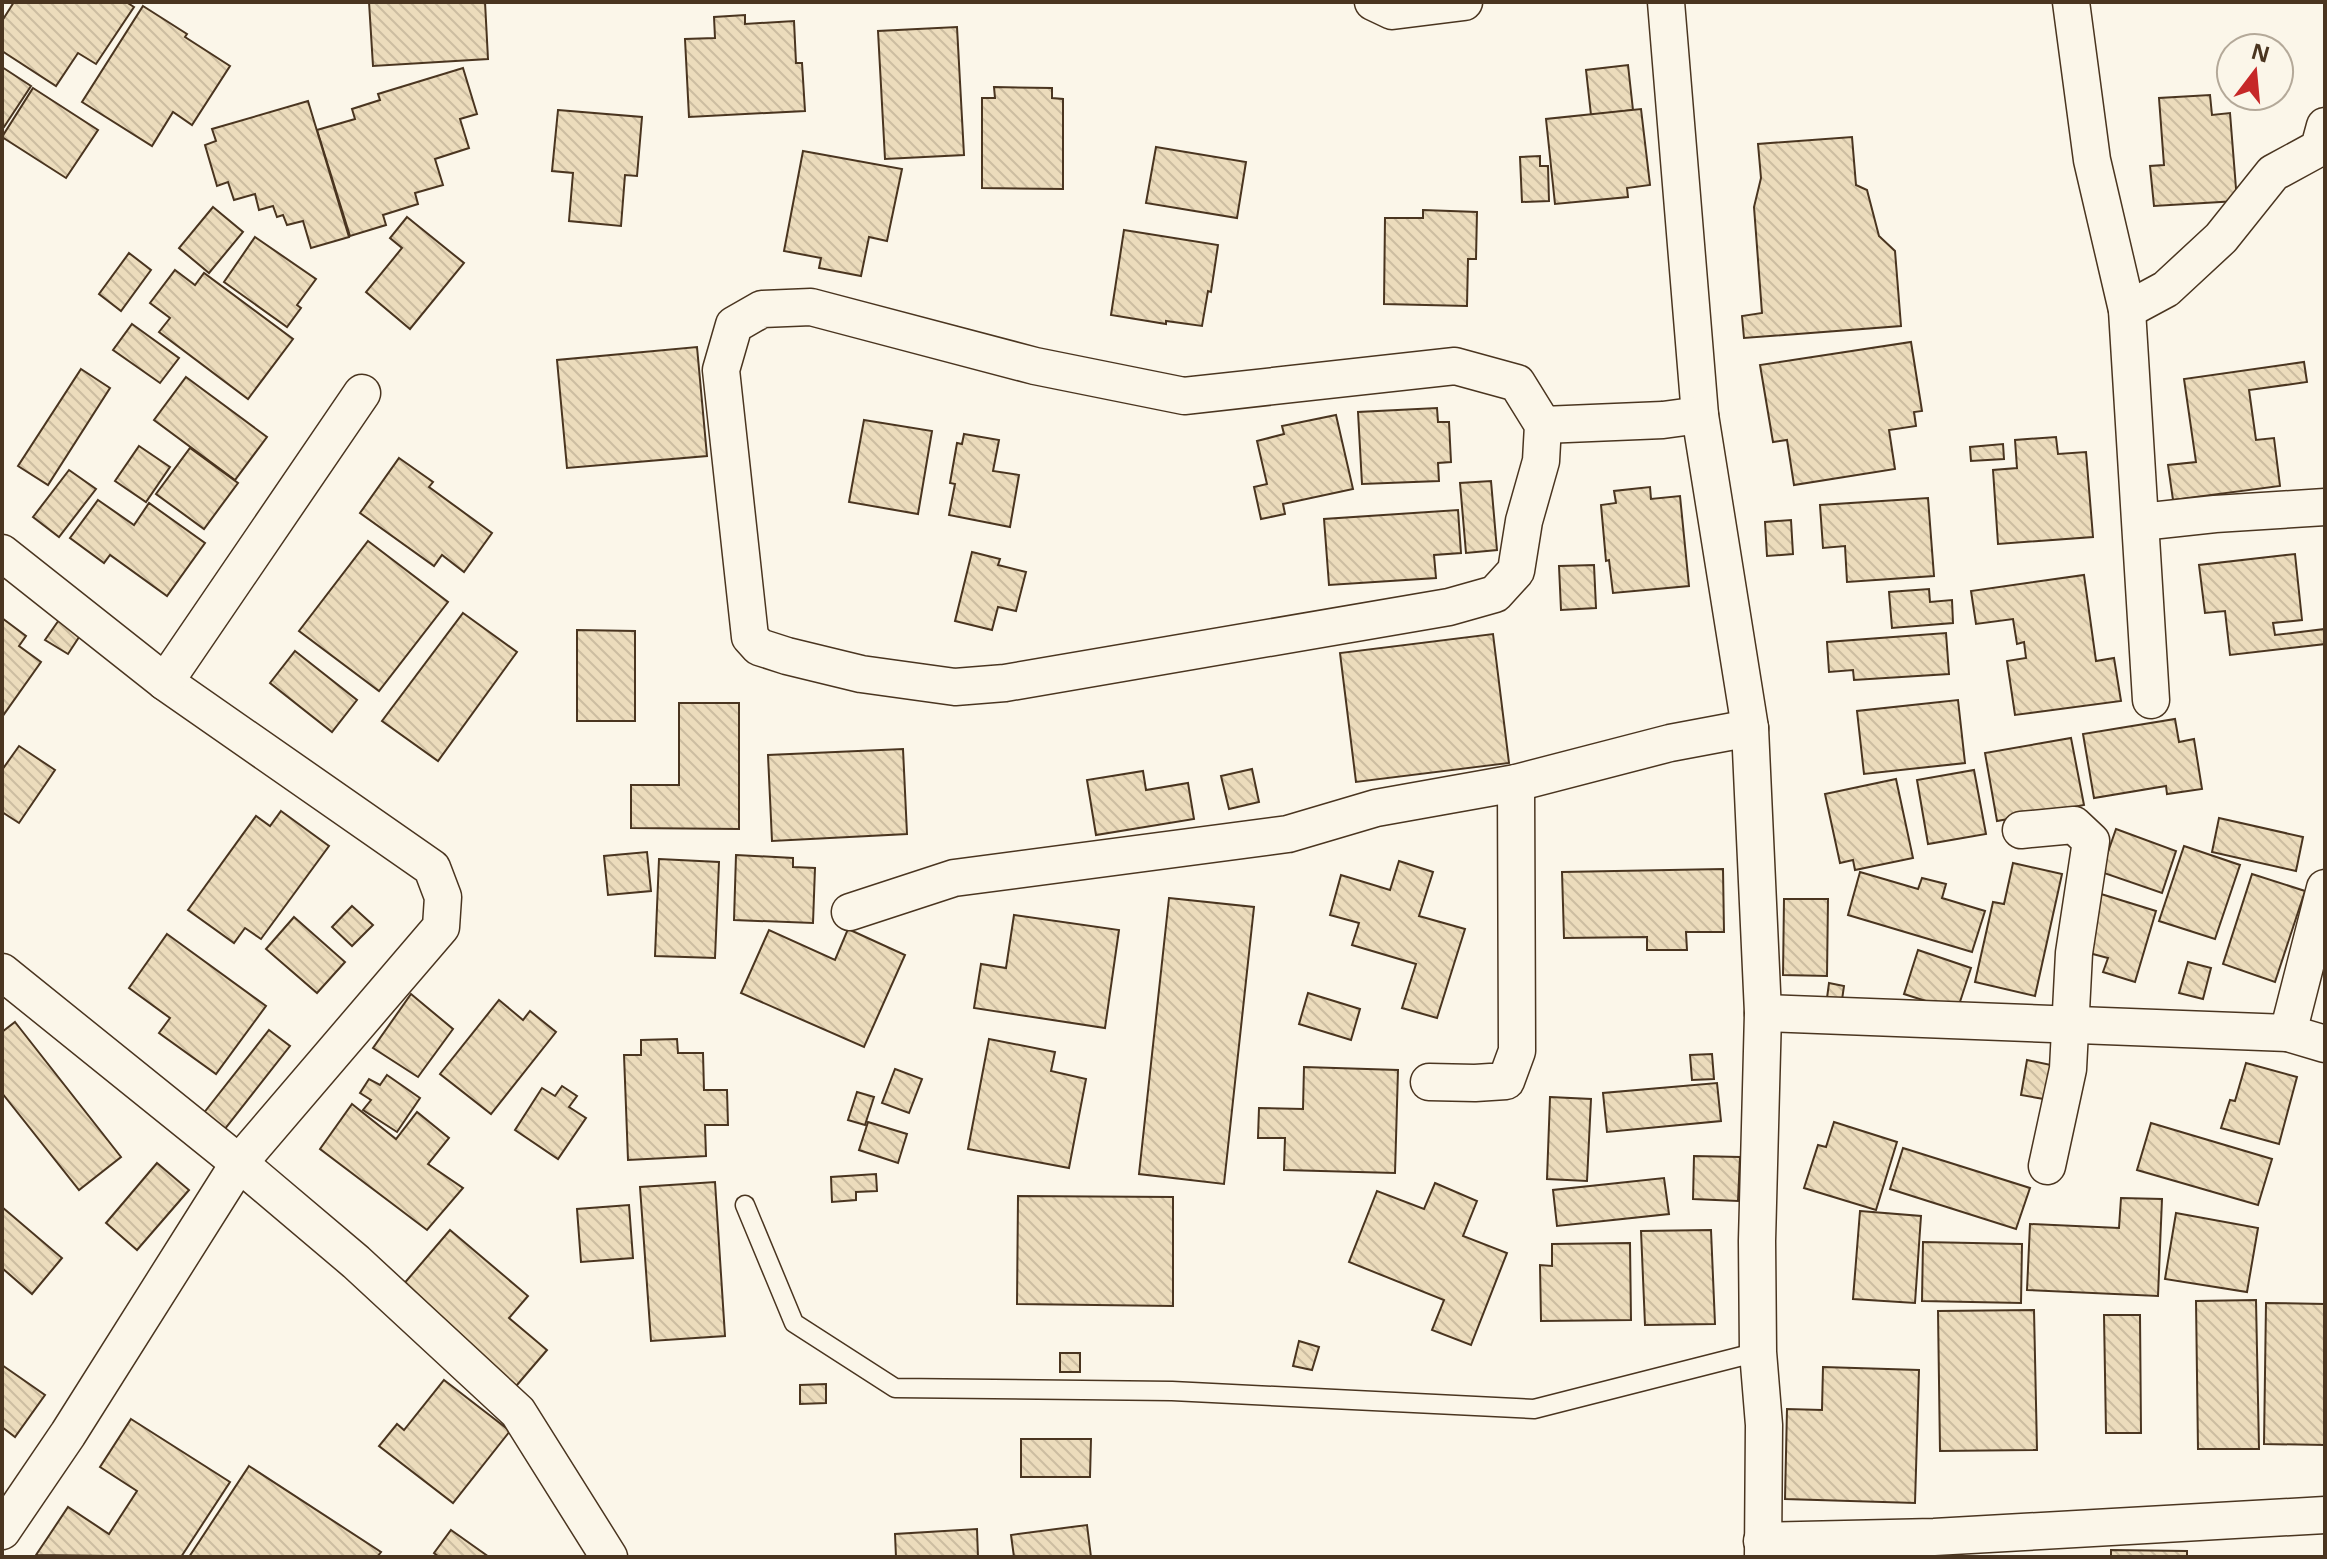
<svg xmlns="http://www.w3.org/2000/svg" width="2327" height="1559" viewBox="0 0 2327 1559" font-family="'Noto Sans',sans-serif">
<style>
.building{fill:url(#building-back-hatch);stroke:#4a3520;stroke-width:2}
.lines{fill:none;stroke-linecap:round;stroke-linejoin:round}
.service-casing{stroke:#4a3520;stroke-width:21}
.minor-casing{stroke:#4a3520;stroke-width:39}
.service{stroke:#fbf6e9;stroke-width:18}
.minor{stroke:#fbf6e9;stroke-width:36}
</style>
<defs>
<pattern id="building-back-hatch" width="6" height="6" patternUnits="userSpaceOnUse" patternTransform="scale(2)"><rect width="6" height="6" fill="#ecdcbc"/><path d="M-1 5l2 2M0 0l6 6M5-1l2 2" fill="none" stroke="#ccbda1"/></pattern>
</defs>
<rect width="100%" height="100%" fill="#fbf6e9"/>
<g class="building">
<polygon points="14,2 126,2 134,7 96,64 78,53 56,86 2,51 2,21"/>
<polygon points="369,2 485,2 488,59 373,66"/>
<polygon points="143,6 187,34 185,37 230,66 192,125 173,112 152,146 82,102"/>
<polygon points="745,15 745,24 794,21 796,63 802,63 805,111 689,117 685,39 715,38 714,17"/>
<polygon points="957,27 964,155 885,159 878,31"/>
<polygon points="1628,65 1633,110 1591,115 1586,70"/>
<polygon points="2,67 31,86 4,127 2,126"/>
<polygon points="463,68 477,114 460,119 469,148 435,159 443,185 415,193 418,204 383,215 386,225 350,236 317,130 355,119 352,109 380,100 378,94"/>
<polygon points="994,87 1052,88 1052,98 1063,99 1063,189 982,188 982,98 995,98"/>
<polygon points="33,88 98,130 66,178 2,137"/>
<polygon points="2210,95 2212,115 2230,113 2237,201 2154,206 2150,166 2164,165 2159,98"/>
<polygon points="308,101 349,237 311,248 303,221 287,225 283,215 277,217 273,206 259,210 255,194 234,200 228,182 217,186 205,145 216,141 212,129"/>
<polygon points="1641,109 1650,185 1627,188 1628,197 1555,204 1546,119"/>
<polygon points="558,110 642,117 637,176 625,175 621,226 569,221 573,173 552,171"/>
<polygon points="1852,137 1856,185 1867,190 1879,236 1895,251 1901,326 1744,338 1742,316 1762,313 1754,207 1761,178 1758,144"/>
<polygon points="1156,147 1246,162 1237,218 1146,203"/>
<polygon points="803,151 902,169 887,241 869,237 861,276 819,268 821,258 784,251"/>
<polygon points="1540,156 1540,166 1548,166 1549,201 1522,202 1520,157"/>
<polygon points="213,207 243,232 209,273 179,248"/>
<polygon points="1423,210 1477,212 1476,259 1468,259 1467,306 1384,304 1385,218 1423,218"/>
<polygon points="407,217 464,263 410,329 366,292 402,248 390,238"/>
<polygon points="1124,230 1218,245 1211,292 1208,291 1202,326 1166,321 1166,324 1111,315"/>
<polygon points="255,237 316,279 297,305 301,308 287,327 224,282"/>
<polygon points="129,253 151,270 121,311 99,294"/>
<polygon points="175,270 195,285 204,273 293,339 248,399 159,332 170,318 150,303"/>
<polygon points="132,324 179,358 160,383 113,350"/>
<polygon points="1911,342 1922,411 1914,412 1916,426 1889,430 1895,469 1794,485 1787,440 1773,442 1760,365"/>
<polygon points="697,347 707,456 567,468 557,360"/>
<polygon points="2304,362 2307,382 2249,390 2256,440 2274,438 2280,486 2173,500 2168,465 2196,462 2184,379"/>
<polygon points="81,369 110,388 48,485 18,466"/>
<polygon points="186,377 267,437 235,480 154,420"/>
<polygon points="1437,408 1438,422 1449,422 1451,462 1438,463 1439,481 1362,484 1358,412"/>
<polygon points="1336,415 1353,489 1283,504 1285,514 1261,519 1254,487 1267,484 1257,441 1284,434 1282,426"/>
<polygon points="864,420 932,431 918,514 849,502"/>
<polygon points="964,434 999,440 993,471 1019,475 1010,527 949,515 955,484 950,483 957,443 962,444"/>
<polygon points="2056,437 2058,454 2086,452 2093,537 1998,544 1993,470 2017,468 2015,440"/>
<polygon points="2003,444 2004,459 1971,461 1970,447"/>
<polygon points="139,446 170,467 146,502 115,481"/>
<polygon points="190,448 238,483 204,529 156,494"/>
<polygon points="399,458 433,482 429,487 492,533 464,572 442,555 434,566 360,513"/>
<polygon points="69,470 96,489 59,537 33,517"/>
<polygon points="1491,481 1497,550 1466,553 1460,483"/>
<polygon points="1650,487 1651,499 1680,496 1689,586 1613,593 1609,560 1606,561 1601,505 1616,503 1614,491"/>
<polygon points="1928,498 1934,576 1847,582 1845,546 1823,548 1820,505"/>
<polygon points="98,500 134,525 149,503 205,543 167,596 110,555 104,563 70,538"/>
<polygon points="1458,510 1461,553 1434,555 1436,578 1329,585 1324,519"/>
<polygon points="1791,520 1793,554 1767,556 1765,522"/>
<polygon points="368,541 448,602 379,691 299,631"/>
<polygon points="972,552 1000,559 998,565 1026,572 1016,611 998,607 992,630 955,621"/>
<polygon points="2295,554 2302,620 2273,623 2275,635 2325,629 2325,644 2230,655 2225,611 2205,613 2199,565"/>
<polygon points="1594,565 1596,608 1561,610 1559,566"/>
<polygon points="2084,575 2096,661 2114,658 2121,701 2015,715 2007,661 2026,658 2024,642 2017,644 2013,619 1976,624 1971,591"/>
<polygon points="1929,589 1930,602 1952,600 1953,623 1892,628 1889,592"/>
<polygon points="463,613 517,652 438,761 382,721"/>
<polygon points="61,617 83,631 68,654 45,640"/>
<polygon points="2,618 26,636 19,646 41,662 2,717"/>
<polygon points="577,630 635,631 635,721 577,721"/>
<polygon points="1946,633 1949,674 1854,680 1853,670 1829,672 1827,642"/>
<polygon points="1493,634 1509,763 1356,782 1340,653"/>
<polygon points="295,651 357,700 332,732 270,683"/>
<polygon points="1958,700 1965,763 1864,774 1857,711"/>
<polygon points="679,703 739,703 739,829 631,828 631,785 679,785"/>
<polygon points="2175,719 2179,742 2194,739 2202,789 2167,794 2166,786 2094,798 2083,734"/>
<polygon points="2071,738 2084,805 1997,821 1985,753"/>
<polygon points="19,746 55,770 19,823 2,812 2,770"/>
<polygon points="903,749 907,834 772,841 768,755"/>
<polygon points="1252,769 1259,802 1229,809 1221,776"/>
<polygon points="1974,770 1986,834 1928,844 1917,780"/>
<polygon points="1143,771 1146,790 1188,783 1194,819 1096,835 1087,780"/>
<polygon points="1896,779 1913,858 1855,870 1853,860 1840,863 1825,794"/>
<polygon points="281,811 329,846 261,939 245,928 234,943 188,910 256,816 270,826"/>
<polygon points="2219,818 2303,837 2296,871 2212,852"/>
<polygon points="2116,829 2176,851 2162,893 2101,872"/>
<polygon points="2184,846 2240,865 2215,939 2159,921"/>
<polygon points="647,852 651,891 608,895 604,856"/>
<polygon points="736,855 793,858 793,867 815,868 813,923 734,920"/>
<polygon points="659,859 719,862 715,958 655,956"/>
<polygon points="1399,861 1433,872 1419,916 1465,929 1437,1018 1402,1008 1416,964 1352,945 1359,923 1330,915 1341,875 1390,890"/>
<polygon points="2013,863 2062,874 2035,996 1975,982 1993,902 2004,904"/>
<polygon points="1723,869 1724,932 1686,932 1687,950 1647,950 1647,937 1564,938 1562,872"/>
<polygon points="1860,872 1918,889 1922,878 1946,884 1942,898 1985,911 1972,952 1848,915"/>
<polygon points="2252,874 2305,891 2275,982 2223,964"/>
<polygon points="2101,894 2156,911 2135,982 2103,972 2108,958 2085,952"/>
<polygon points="1169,898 1254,907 1224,1184 1139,1174"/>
<polygon points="1784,899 1828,899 1827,976 1783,975"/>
<polygon points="352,906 373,925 352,946 332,927"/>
<polygon points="1014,915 1119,930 1105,1028 974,1008 981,964 1006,968"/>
<polygon points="294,917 345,962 317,993 266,949"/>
<polygon points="848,929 905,955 864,1047 741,993 769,930 835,960"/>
<polygon points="167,934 266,1006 216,1074 159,1033 170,1018 129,988"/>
<polygon points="1918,950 1971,968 1957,1011 1904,994"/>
<polygon points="2188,962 2211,968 2203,999 2179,993"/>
<polygon points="1829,983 1844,986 1842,1000 1827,998"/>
<polygon points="1308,993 1360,1009 1351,1040 1299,1024"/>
<polygon points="411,994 453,1029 418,1077 373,1048"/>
<polygon points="499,1000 523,1020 530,1011 556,1032 491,1114 440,1074"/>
<polygon points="15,1022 121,1157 79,1190 2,1093 2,1032"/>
<polygon points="269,1030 290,1046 224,1130 203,1114"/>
<polygon points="677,1039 678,1053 703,1053 704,1090 727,1090 728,1125 705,1125 706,1156 628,1160 624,1055 641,1055 641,1040"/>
<polygon points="989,1039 1055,1052 1051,1071 1086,1079 1069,1168 968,1149"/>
<polygon points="1712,1054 1714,1079 1692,1080 1690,1055"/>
<polygon points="2027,1060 2051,1065 2044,1099 2021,1095"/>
<polygon points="2246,1063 2297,1077 2279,1144 2221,1128 2230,1100 2235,1101"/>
<polygon points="1304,1067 1398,1070 1395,1173 1284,1170 1285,1138 1258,1138 1259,1108 1303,1109"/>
<polygon points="895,1069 922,1079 909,1113 882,1103"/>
<polygon points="387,1075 420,1098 397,1132 363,1110 371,1100 360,1093 369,1079 380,1085"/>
<polygon points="1717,1083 1721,1121 1607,1132 1603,1093"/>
<polygon points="562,1086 577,1096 569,1107 586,1118 558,1159 515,1130 542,1088 555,1096"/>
<polygon points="857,1092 874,1097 865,1125 848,1120"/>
<polygon points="1550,1097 1591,1099 1587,1181 1547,1179"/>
<polygon points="352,1104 396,1139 417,1112 449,1138 428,1164 463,1188 427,1230 320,1149"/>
<polygon points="868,1122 907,1134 898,1163 859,1150"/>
<polygon points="1834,1122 1897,1142 1876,1210 1804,1188 1818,1145 1826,1147"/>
<polygon points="2151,1123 2272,1159 2258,1205 2137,1170"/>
<polygon points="1903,1148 2030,1188 2016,1229 1890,1189"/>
<polygon points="1694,1156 1740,1157 1738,1201 1693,1199"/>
<polygon points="157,1163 189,1190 137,1250 106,1223"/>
<polygon points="876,1174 877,1191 856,1192 856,1200 832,1202 831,1177"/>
<polygon points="1664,1178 1669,1214 1557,1226 1553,1190"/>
<polygon points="715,1182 725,1336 651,1341 640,1187"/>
<polygon points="1435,1183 1477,1201 1463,1236 1507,1253 1471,1345 1432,1330 1444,1300 1349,1262 1377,1191 1424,1209"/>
<polygon points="1018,1196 1173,1197 1173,1306 1017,1304"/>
<polygon points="2121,1198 2162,1199 2158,1296 2027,1290 2030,1224 2119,1228"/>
<polygon points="629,1205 633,1258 581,1262 577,1209"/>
<polygon points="2,1207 62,1258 32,1294 2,1268"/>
<polygon points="1860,1211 1921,1216 1915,1303 1853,1299"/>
<polygon points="2176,1213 2258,1228 2247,1292 2165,1279"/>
<polygon points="450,1230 528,1296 509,1318 547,1350 511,1392 396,1293"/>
<polygon points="1711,1230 1715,1324 1645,1325 1641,1231"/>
<polygon points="1923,1242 2022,1244 2021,1303 1922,1301"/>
<polygon points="1630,1243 1631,1320 1541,1321 1540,1265 1552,1266 1552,1244"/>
<polygon points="2256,1300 2259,1449 2198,1449 2196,1301"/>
<polygon points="2266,1303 2325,1304 2325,1445 2264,1444"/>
<polygon points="2034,1310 2037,1450 1940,1451 1938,1311"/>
<polygon points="2104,1315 2140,1315 2141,1433 2106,1433"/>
<polygon points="1299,1341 1319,1347 1312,1370 1293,1366"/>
<rect x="1060" y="1353" width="20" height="19"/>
<polygon points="2,1365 45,1395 15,1437 2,1427"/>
<polygon points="1823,1367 1919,1370 1915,1503 1785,1499 1787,1409 1822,1410"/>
<polygon points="444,1380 510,1431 453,1503 379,1446 397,1424 404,1430"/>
<polygon points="826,1384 826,1403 800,1404 800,1385"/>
<polygon points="131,1419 230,1482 181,1557 36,1555 68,1507 109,1534 137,1491 100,1467"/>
<polygon points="1021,1439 1091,1439 1090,1477 1021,1477"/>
<polygon points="249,1466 381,1552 377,1557 189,1557"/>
<polygon points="1087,1525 1091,1557 1014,1557 1011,1535"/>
<polygon points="977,1529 978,1557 896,1557 895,1534"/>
<polygon points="451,1530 489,1557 439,1557 434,1553"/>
<polygon points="2111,1550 2187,1551 2187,1557 2111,1557"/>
</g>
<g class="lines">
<defs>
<polyline id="service" points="745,1205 794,1323 895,1388 1172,1391 1534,1409 1758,1352"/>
<g id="minor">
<polyline points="1373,2 1392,11 1464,2"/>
<polyline points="1666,2 1700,415 1750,728 1763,1013 1757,1241 1758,1352 1764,1425 1763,1557"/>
<polyline points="2071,2 2092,160 2127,310 2151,700"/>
<polygon points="811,307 1035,366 1184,396 1455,366 1517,383 1543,425 1541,461 1524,521 1516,571 1495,594 1449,607 1005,683 955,687 861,674 787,656 759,647 750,637 721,370 734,325 762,309"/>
<polyline points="2127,310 2166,289 2221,238 2273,173 2319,148 2325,126"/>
<polyline points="1543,425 1663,420 1700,415"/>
<polyline points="2141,522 2215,514 2325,507"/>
<polyline points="2,553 165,682 432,868 443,897 441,927 239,1163 68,1434 2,1531"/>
<polyline points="165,682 362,393"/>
<polyline points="2021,830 2074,825 2091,841 2074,953 2068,1069 2047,1166"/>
<polyline points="850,912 954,878 1288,834 1376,808 1516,783 1670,743 1750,728"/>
<polyline points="2,972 239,1163 356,1262 518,1412 609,1557"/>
<polyline points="1763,1013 2288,1033 2325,1044"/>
<polyline points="2288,1033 2325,888"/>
<polyline points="1429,1082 1475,1083 1506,1081 1517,1051 1516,783"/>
<polyline points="1762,1541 1934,1537 2325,1515"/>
</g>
</defs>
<use href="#service" class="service-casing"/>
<use href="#minor" class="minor-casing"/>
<use href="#service" class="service"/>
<use href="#minor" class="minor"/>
</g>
<rect width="2327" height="1559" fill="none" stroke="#4a3520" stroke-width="8"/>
<g transform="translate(2255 72) rotate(16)"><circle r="38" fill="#fbf6e9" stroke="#b4a999" stroke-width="2"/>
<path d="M0-6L14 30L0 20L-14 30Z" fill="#c62828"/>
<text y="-12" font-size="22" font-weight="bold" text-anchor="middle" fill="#4a3520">N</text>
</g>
</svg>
